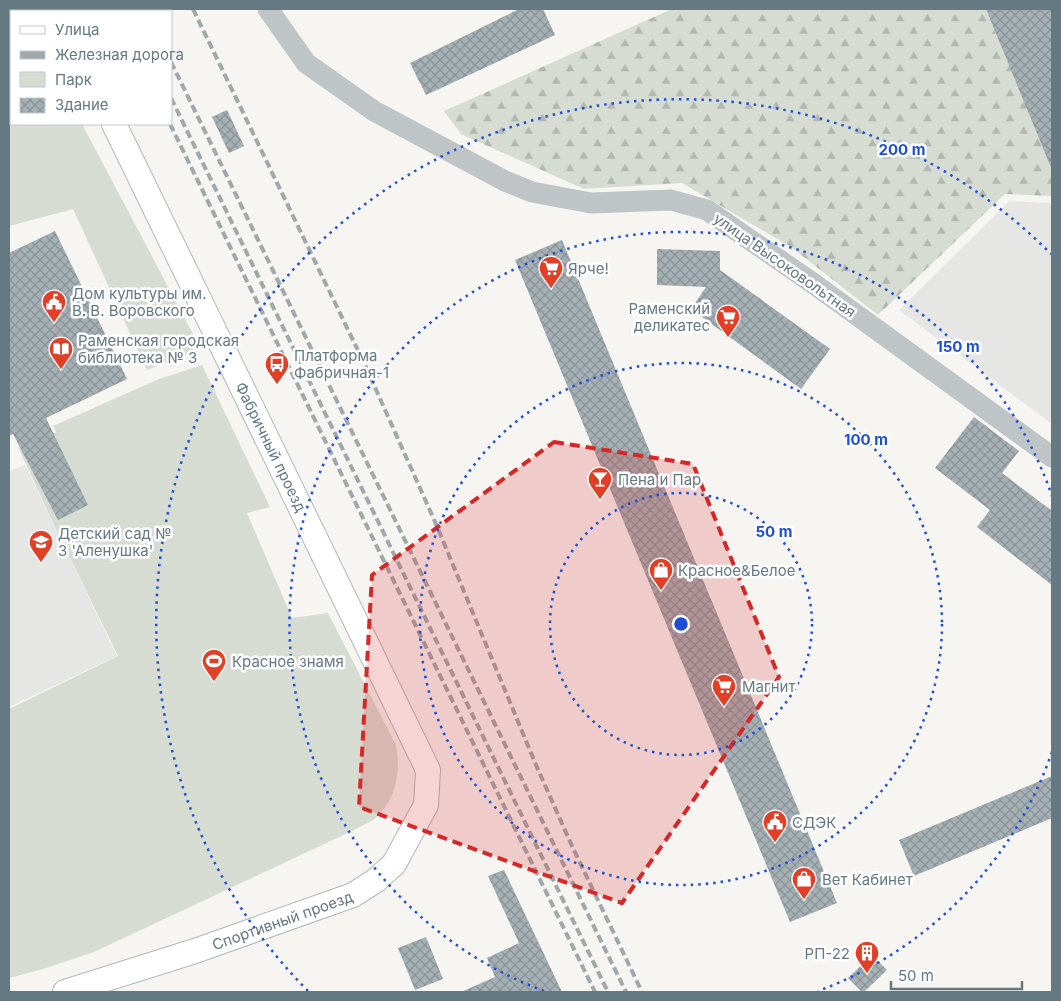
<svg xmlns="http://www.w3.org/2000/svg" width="1061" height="1001" viewBox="0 0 1061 1001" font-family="Inter,sans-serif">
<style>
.built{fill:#e6e7e5}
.forest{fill:url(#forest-firs)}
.green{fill:#d7dcd3}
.building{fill:url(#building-cross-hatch)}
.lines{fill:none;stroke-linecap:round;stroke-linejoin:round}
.secondary-casing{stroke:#b1b8bb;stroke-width:26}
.minor{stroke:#bfc4c6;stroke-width:16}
.tertiary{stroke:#bfc4c6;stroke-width:21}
.secondary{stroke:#fff;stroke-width:24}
.rail{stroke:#a0a8ac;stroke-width:4;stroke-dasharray:8 4;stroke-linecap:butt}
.marked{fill:#d62828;fill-opacity:0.2;stroke:#d62828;stroke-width:4;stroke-dasharray:10 6;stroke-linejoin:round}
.ring{fill:none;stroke:#1d4ed8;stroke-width:2.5;stroke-dasharray:2.5 5}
.labels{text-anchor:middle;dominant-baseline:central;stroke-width:5;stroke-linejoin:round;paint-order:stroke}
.street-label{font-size:15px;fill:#657983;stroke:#fff}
.poi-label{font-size:15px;fill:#657983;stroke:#fff;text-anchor:start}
.centre{fill:#1d4ed8;stroke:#fff;stroke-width:2.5}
.ring-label{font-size:15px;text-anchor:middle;font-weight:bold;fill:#1d4ed8;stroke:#fff;stroke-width:5;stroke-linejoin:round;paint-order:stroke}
</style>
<defs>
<pattern id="forest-firs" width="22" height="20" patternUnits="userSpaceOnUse" patternTransform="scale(1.25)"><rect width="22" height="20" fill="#d7dcd3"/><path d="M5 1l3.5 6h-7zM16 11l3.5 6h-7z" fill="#b2b7b1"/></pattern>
<pattern id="building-cross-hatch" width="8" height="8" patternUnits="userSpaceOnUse" patternTransform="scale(1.25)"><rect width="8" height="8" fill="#a5b0b4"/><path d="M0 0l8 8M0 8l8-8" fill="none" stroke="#8a9498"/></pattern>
</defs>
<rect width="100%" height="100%" fill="#f6f5f2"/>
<g class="built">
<polygon points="1009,201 1052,203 1052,424 899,310"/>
<polygon points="25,465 117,656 9,707 9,471"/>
</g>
<polygon class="forest" points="672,9 1052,9 1052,196 1005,194 878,315 791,247 682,183 584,189 461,134 444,111"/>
<g class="green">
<polygon points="11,109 11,124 82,124 201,349 147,370 73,209 9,226 9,110"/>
<path d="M202 365 270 507 247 513 292 618 328 613 396 745C401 771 396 803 373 820 367 824 359 827 352 831L94 952 43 969 9 978V709L118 656 54 525 18 447 56 432 53 426 159 379Z"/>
</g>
<g class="building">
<polygon points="519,9 543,9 555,35 426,95 410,63"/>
<polygon points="986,9 1052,9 1052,170"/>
<polygon points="227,110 244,146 229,153 212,117"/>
<polygon points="55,231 127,379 46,418 88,505 58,520 13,434 9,436 9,253"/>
<polygon points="562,240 837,903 790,922 515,260"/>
<polygon points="657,249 720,251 720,270 830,349 801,389 691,309 706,287 657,285"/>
<polygon points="974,417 1019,451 1002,473 1052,511 1052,585 977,527 990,510 935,468"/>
<polygon points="1052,776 1052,818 914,876 899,840"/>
<polygon points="504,870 562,992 461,992 495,977 487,958 519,943 488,876"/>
<polygon points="426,937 443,979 415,990 398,948"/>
<polygon points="872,955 887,970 864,992 862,992 848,978"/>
</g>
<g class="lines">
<defs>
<g id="secondary">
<polyline points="58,9 60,11"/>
<path id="s1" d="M65 992 195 951 353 895 375 881 394 864 426 805 428 770 114 124"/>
</g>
</defs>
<use href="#secondary" class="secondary-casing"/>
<polyline class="minor" points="9,97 11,95"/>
<polyline class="tertiary" points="268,9 306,63 374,111 505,181 532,192 591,203 671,200 707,210 814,284 1052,457"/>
<use href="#secondary" class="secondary"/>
<g class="rail">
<polyline points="114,9 115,11"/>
<polyline points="128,9 129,11"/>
<polyline points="145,9 146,11"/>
<polyline points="193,9 365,365 436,524 536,765 572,846 642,992"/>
<polyline points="171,62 626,992"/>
<polyline points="171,98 608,992"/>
<polyline points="170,124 595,992"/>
</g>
</g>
<path class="marked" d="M554 442 693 464 779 677 622 903 359 807 372 575Z"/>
<g class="ring">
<circle cx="681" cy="624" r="131"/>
<circle cx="681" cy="624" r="261"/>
<path d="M1052 752A392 392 0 0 1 818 991M544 991A392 392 0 1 1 1052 496"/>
<path d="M308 991A523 523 0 0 1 1051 254"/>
</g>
<defs>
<symbol id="supermarket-pin" viewBox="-11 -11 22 30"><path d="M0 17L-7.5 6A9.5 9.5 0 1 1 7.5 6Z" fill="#e13f26" stroke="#fff"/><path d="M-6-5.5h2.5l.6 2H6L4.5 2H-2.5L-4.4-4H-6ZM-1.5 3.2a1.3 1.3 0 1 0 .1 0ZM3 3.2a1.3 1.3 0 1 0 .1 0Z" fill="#fff"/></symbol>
<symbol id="civic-pin" viewBox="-11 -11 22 30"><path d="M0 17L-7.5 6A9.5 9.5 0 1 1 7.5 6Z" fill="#e13f26" stroke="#fff"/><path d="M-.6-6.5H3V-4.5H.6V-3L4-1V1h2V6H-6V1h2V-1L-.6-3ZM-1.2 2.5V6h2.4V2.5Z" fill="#fff"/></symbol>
<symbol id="library-pin" viewBox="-11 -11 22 30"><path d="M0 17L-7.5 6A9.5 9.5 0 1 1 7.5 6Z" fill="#e13f26" stroke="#fff"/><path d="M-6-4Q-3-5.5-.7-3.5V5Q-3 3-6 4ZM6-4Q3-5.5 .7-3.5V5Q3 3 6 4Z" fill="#fff"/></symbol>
<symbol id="bus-pin" viewBox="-11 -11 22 30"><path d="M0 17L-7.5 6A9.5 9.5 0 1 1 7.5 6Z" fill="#e13f26" stroke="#fff"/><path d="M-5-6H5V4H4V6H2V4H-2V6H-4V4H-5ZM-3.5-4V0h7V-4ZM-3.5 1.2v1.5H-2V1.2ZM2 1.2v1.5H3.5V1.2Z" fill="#fff"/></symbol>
<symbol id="bar-pin" viewBox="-11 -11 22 30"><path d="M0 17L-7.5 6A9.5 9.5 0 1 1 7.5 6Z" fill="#e13f26" stroke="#fff"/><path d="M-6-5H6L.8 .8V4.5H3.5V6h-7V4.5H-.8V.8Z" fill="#fff"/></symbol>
<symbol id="school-pin" viewBox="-11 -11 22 30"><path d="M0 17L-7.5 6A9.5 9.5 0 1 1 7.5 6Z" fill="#e13f26" stroke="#fff"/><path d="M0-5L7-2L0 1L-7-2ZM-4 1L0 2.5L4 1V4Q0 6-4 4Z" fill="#fff"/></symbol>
<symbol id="shop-pin" viewBox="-11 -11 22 30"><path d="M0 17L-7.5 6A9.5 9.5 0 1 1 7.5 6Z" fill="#e13f26" stroke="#fff"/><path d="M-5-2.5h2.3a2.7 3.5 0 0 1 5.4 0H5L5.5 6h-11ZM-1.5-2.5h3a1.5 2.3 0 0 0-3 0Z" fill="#fff"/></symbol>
<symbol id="stadium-pin" viewBox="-11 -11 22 30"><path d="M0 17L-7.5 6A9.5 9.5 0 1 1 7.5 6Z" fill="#e13f26" stroke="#fff"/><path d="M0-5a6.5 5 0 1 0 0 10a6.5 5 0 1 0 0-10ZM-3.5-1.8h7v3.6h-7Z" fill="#fff"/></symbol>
<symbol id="building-pin" viewBox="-11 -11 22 30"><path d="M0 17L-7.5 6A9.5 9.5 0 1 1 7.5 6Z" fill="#e13f26" stroke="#fff"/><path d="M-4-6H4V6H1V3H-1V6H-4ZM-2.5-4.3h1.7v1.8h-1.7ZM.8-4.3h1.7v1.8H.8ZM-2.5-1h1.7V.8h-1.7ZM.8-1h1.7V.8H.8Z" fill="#fff"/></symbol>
</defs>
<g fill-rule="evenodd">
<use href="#supermarket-pin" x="537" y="254" width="28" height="38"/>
<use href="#civic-pin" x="40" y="288" width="28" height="38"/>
<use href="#supermarket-pin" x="714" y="303" width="28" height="38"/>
<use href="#library-pin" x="47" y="335" width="28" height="38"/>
<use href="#bus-pin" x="263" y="350" width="28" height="38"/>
<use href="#bar-pin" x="586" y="465" width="28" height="38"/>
<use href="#school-pin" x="27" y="528" width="28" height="38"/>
<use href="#shop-pin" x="647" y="556" width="28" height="38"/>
<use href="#stadium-pin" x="200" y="647" width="28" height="38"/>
<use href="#supermarket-pin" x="710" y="672" width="28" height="38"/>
<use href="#civic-pin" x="761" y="808" width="28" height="38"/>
<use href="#shop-pin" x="790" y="865" width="28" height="38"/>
<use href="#building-pin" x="853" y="939" width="28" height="38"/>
</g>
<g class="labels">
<g class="street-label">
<text transform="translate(785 265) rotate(35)">улица Высоковольтная</text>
<text transform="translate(271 447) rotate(64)">Фабричный проезд</text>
<text stroke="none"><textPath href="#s1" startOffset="229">Спортивный проезд</textPath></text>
</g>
<g class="poi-label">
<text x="568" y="268">Ярче!</text>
<text x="72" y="293">Дом культуры им.<tspan x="72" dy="17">В. В. Воровского</tspan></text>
<text x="710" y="308" text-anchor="end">Раменский<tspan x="710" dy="17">деликатес</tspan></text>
<text x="78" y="340">Раменская городская<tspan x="78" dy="17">библиотека № 3</tspan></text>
<text x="294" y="355">Платформа<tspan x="294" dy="17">Фабричная-1</tspan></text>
<text x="618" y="479">Пена и Пар</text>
<text x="58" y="533">Детский сад №<tspan x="58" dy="17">3 'Аленушка'</tspan></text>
<text x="678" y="570">Красное&amp;Белое</text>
<text x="232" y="661">Красное знамя</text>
<text x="742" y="686">Магнит</text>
<text x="792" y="822">СДЭК</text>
<text x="822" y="879">Вет Кабинет</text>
<text x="850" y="953" text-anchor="end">РП-22</text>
</g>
</g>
<circle cx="681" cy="624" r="8" class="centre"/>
<g class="ring-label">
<text x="902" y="155">200 m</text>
<text x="958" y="352">150 m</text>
<text x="866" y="445">100 m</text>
<text x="774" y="537">50 m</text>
</g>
<rect width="1061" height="1001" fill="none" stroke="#657983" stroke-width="20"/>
<rect x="10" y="10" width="162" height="115" fill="#ffffff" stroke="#c1c9cd"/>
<rect x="20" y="26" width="25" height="8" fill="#ffffff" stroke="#c1c9cd"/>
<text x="55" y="35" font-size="15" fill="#657983">Улица</text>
<rect x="20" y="51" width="25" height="8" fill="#a0a8ac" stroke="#c1c9cd"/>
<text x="55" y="60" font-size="15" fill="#657983">Железная дорога</text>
<rect x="20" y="72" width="25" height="15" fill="#d7dcd3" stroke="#c1c9cd"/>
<text x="55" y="85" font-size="15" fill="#657983">Парк</text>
<rect x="20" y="98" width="25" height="15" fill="url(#building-cross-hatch)" stroke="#c1c9cd"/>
<text x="55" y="110" font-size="15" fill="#657983">Здание</text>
<path d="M891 981v8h131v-8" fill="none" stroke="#657983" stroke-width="2.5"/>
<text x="898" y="981" font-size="15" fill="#657983" stroke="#ffffff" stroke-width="4" paint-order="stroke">50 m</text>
</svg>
